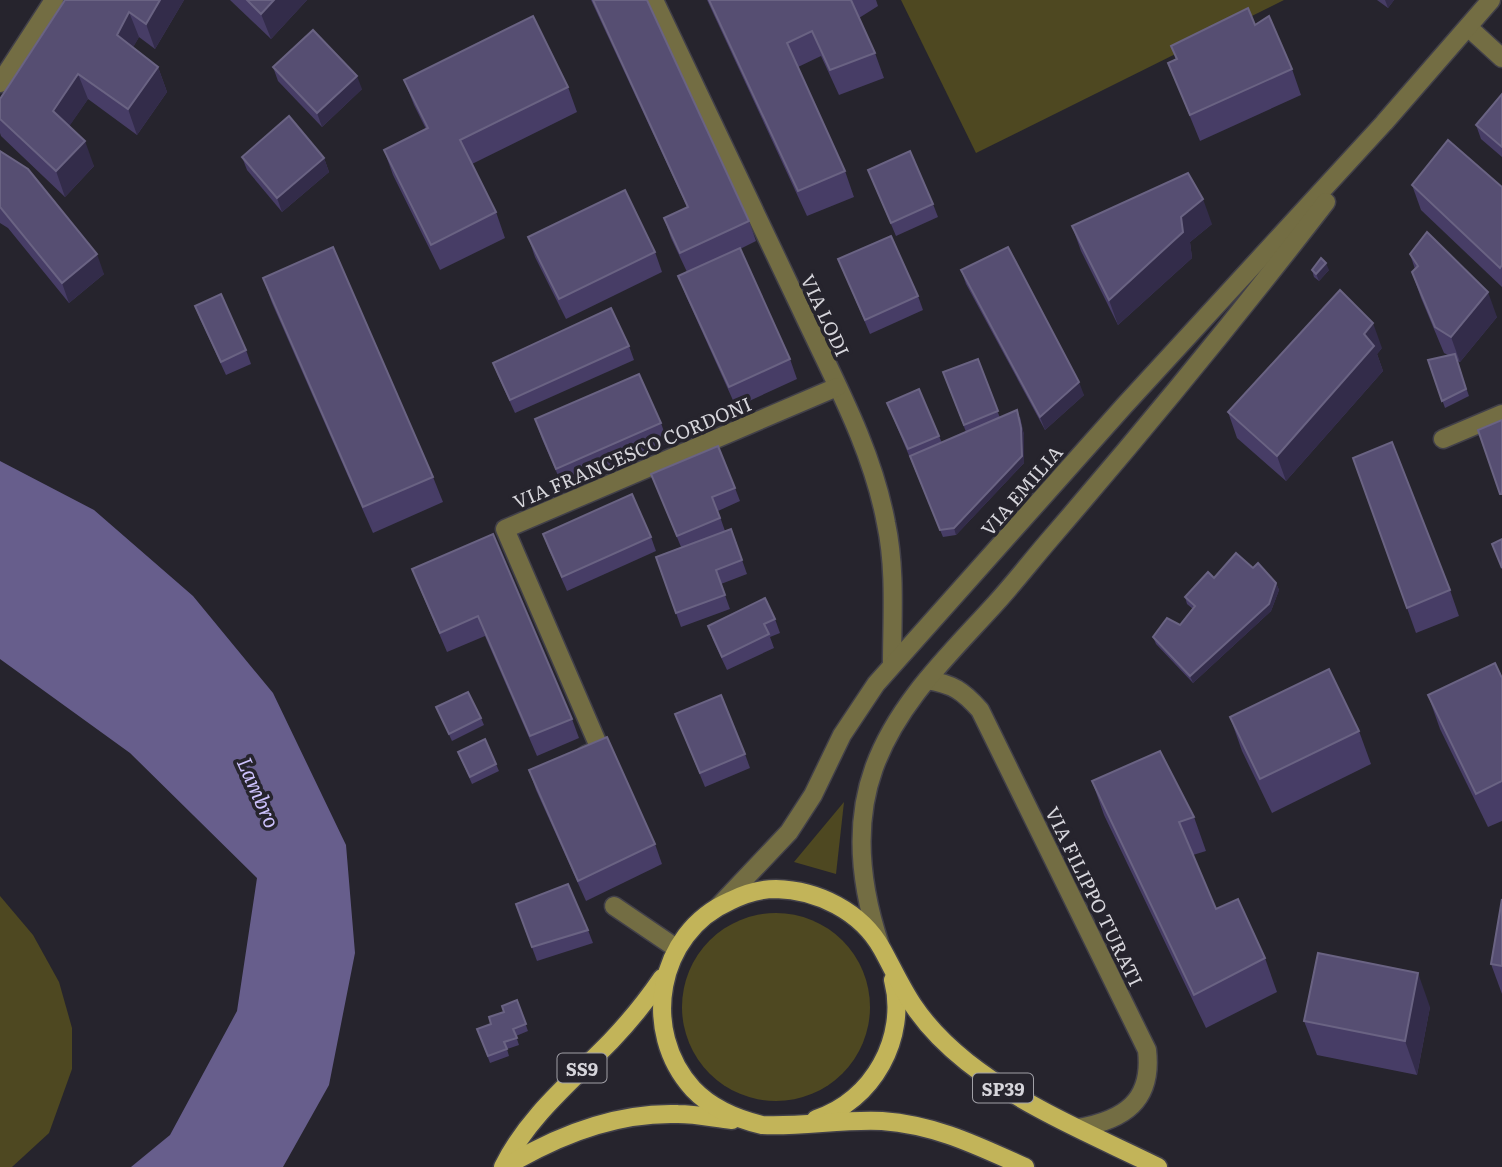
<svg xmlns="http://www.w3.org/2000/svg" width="1502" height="1167" viewBox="0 0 1502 1167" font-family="Literata,serif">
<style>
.green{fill:#4e4821}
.water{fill:#675e8c}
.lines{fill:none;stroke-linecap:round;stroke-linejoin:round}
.minor-casing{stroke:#424049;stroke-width:21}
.major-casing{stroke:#424049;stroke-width:21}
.minor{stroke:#736d43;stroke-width:18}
.major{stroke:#c2b459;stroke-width:18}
.wall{fill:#473d66}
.shaded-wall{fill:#332c4a}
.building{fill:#564e72;stroke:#6a6383;stroke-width:2}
.labels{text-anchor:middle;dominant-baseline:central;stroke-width:7;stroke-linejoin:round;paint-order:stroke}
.shield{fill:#26242d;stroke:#a1a0a7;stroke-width:2}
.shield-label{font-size:18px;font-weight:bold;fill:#d6d5db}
.street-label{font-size:19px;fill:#d6d5db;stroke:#26242d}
.water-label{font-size:21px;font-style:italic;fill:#cec3fe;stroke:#26242d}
</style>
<rect width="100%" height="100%" fill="#26242d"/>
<g class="green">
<polygon points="901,0 1284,0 976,153"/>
<polygon points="844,802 836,874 794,862"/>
<polygon points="0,896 33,935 59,982 72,1028 72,1069 49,1133 12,1167 0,1167"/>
<circle cx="776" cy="1007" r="94"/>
</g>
<polygon class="water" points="0,461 94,510 193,596 273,693 346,845 355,953 329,1085 283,1167 131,1167 170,1135 237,1011 257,878 130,753 0,659"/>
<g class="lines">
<defs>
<g id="minor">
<path d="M654 0C703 102 752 204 800 307 832 376 872 447 886 523 896 570 892 618 892 665"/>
<polyline points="1468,27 1502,58"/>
<polyline points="0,83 54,0"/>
<polyline points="1443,439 1502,414"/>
<path d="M927 680C953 684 963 691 980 710L1147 1050C1153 1101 1124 1120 1078 1128"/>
<polyline points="586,755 600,749 505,529 837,387"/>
<polyline points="614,906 676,948"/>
<polyline points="719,906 789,832 813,795 842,735 876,684 1124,406 1384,123 1491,0"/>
<path d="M880 945C861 888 853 826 874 768 898 702 950 654 996 603 1015 582 1032 560 1051 538 1145 429 1237 317 1326 202"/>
</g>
<g id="major">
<path d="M816 1119C873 1101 908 1037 893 980"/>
<path d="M503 1167C528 1116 572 1081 611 1041 630 1021 647 1000 662 978"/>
<path d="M505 1167C556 1136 617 1112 678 1114 696 1114 714 1118 732 1120"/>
<path d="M1025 1167C976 1145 936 1125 882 1121 842 1119 802 1127 762 1125 737 1119 711 1108 693 1089 640 1031 657 933 730 901 744 894 760 889 776 889 817 890 861 911 882 949 892 967 901 987 913 1005 927 1026 947 1046 967 1062 1024 1107 1093 1135 1158 1167"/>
</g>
</defs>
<use href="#minor" class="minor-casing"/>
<use href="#major" class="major-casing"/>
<use href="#minor" class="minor"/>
<use href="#major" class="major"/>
</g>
<g class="wall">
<polygon points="65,0 184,0 155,49 139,37 133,47 158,67 167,92 137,135 88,99 69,126 94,166 65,197 1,136 0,133 0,99"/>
<polygon points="230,0 307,0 271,39"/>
<polygon points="591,0 647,0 749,221 756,241 740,249 790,359 797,379 736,407 686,296 678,276 687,272 671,238 664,218 687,207"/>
<polygon points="707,0 876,0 878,6 859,18 875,53 884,78 839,95 821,56 798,67 845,171 854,197 807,216"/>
<polygon points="1377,0 1394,0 1388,8"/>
<polygon points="1255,25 1292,69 1301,95 1200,141 1168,63 1176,59 1171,46"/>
<polygon points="273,67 362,89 322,127 278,81"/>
<polygon points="404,80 568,87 577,112 472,164 496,212 505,238 440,270 393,175 384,150 426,129 414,105"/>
<polygon points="1502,94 1502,157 1481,139 1476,125"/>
<polygon points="0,151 104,274 69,303 8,228 0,223"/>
<polygon points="242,157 324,158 329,172 282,212 247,170"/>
<polygon points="868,170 933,204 938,217 896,236"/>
<polygon points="1412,185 1502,187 1502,287 1421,210"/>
<polygon points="1212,224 1190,242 1192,258 1118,325 1081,251 1072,226"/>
<polygon points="528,237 655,252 662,272 566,319 535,257"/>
<polygon points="1410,254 1497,317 1460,362 1457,361 1469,396 1445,408 1428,360 1448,355 1444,353 1421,298 1412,272 1415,269"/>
<polygon points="838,259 918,296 923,310 870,334"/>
<polygon points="961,270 1084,395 1045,430 966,284"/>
<polygon points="1312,270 1329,270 1319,281 1314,277"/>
<polygon points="263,278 433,477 443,502 373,533 272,303"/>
<polygon points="195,306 246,350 251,364 226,375 200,319"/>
<polygon points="629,346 634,360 515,413 498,376 493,363"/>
<polygon points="1382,348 1377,354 1383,371 1286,481 1237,438 1228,412"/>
<polygon points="978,359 1000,418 1020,417 1024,435 1024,463 956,535 943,537 887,403 939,436 942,443 966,432 943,372"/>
<polygon points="535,419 661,423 668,443 564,489 542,439"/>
<polygon points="1353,458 1450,590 1459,616 1416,633"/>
<polygon points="651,474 735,488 740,501 718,511 725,531 731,529 747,574 721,584 730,609 681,627 656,557 681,547"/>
<polygon points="493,534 572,719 579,738 537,756 485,636 447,652 420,589 412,569"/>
<polygon points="543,534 651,537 656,551 567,591 548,548"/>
<polygon points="1253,568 1276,583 1279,590 1271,611 1193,683 1156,644 1153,637 1180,625 1193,609 1187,604 1185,597 1214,578"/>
<polygon points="775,619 780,633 770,637 774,648 727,670 713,640 708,626"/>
<polygon points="1502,678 1502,821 1488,827 1440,729 1428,695"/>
<polygon points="436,707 481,718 484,725 452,741"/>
<polygon points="675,714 745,754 750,768 705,787"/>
<polygon points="1230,717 1359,731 1371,764 1272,813 1242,751"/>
<polygon points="458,752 496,764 499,771 472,784"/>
<polygon points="529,770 655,844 662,864 586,901 536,790"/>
<polygon points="1092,781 1194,817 1206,851 1193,855 1216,909 1265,958 1277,992 1206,1028 1104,815"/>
<polygon points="1502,899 1502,994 1491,964"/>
<polygon points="516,904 588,930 593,943 537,961"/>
<polygon points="517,1000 528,1031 516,1036 519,1045 507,1049 509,1056 490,1063 477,1029 491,1024"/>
<polygon points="1430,1007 1417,1075 1317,1055 1304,1021"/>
</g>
<g class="shaded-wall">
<polygon points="160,0 184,0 155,49 146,24"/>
<polygon points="274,0 307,0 271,39 261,14"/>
<polygon points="1385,0 1394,0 1388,8"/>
<polygon points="129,12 139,37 126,60 117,35"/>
<polygon points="158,67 167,92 137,135 128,109"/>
<polygon points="78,74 88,99 62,137 53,111"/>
<polygon points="357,76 362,89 322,127 317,113"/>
<polygon points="85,141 94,166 65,197 56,171"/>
<polygon points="324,158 329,172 282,212 277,198"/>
<polygon points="1203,199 1212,224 1190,242 1192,258 1118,325 1109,300 1181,217"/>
<polygon points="97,254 104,274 69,303 62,283"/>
<polygon points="1326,263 1329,270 1319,281 1316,274"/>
<polygon points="1488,292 1497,317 1460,362 1451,337"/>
<polygon points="1373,323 1382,348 1377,354 1383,371 1286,481 1277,456"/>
<polygon points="1079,382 1084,395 1045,430 1040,417"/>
<polygon points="1017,410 1024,435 1024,463 956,535 954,528"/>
<polygon points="1276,583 1279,590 1271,611 1193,683 1190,676"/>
<polygon points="1418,973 1430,1007 1417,1075 1405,1041"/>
</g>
<g class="building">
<polygon points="65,0 160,0 146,24 129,12 117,35 158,67 128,109 78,74 53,111 85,141 56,171 0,119 0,99"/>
<polygon points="247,0 274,0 261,14"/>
<polygon points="593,0 647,0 749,221 680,253 664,218 688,207"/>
<polygon points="709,0 851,0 875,53 830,70 812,31 787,43 845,171 798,191"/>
<polygon points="1248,8 1255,25 1269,16 1292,69 1190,115 1168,63 1177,59 1171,46"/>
<polygon points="533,16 568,87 460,140 496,212 431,245 384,150 428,128 404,80"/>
<polygon points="313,30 357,76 317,113 273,67"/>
<polygon points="1502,94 1502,147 1476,125"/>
<polygon points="289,116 324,158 277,198 242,157"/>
<polygon points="1448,140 1502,187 1502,265 1500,268 1412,185"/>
<polygon points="0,151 28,169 97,254 62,283 0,207"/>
<polygon points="910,151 933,204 891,223 868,170"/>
<polygon points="1188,173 1203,199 1181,217 1183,232 1109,300 1072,226"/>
<polygon points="625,190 655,252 559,299 528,237"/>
<polygon points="1427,232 1488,292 1451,337 1435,327 1412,272 1418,266 1410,254"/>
<polygon points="891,236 918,296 865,320 838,259"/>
<polygon points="333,247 433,477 363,507 263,278"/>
<polygon points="1008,247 1079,382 1040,417 961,270"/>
<polygon points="740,248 790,359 729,387 678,276"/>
<polygon points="1321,258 1326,263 1316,274 1312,270"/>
<polygon points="1340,290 1373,323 1364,334 1374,346 1277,456 1228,412"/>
<polygon points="221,294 246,350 221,362 195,306"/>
<polygon points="611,308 629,346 510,400 493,363"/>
<polygon points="1455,354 1466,389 1442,401 1428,360"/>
<polygon points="978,359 998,411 964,425 943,372"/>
<polygon points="639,374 661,423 556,469 535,419"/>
<polygon points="919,389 939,436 908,449 887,403"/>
<polygon points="1017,410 1021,428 1022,456 954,528 940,530 910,456"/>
<polygon points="1502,420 1502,494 1500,494 1478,430"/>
<polygon points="1392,442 1450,590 1407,608 1353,458"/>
<polygon points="718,446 735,488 712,497 720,518 677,536 651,474"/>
<polygon points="632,494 651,537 562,577 543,534"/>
<polygon points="731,529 742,560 716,570 725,595 676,613 656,557"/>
<polygon points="493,534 572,719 530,736 478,616 440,633 412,569"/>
<polygon points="1502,539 1502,568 1492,544"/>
<polygon points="1236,553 1253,568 1258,563 1276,583 1269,604 1190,676 1153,637 1167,618 1180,625 1195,606 1185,597 1208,572 1214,578"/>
<polygon points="765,598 775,619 764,624 769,634 722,657 708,626"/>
<polygon points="1495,663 1502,678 1502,781 1476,794 1428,695"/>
<polygon points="1329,669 1359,731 1260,779 1230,717"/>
<polygon points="468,692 481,718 449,734 436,707"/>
<polygon points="721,695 745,754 700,773 675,714"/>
<polygon points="607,737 655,844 578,881 529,770"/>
<polygon points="485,739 496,764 470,777 458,752"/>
<polygon points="1160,751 1194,817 1179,822 1216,909 1238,899 1265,958 1194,995 1092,781"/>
<polygon points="568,884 588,930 532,947 516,904"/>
<polygon points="1502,899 1502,966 1491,964"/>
<polygon points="1318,953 1418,973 1405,1041 1304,1021"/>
<polygon points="517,1000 526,1024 513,1029 517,1038 504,1042 507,1049 488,1056 477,1029 491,1024 489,1017 504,1012 502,1006"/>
</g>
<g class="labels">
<g class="shield">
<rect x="557.5" y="1053.5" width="49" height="29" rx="5"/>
<rect x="973" y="1073.5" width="60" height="29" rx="5"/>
</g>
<g class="shield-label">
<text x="582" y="1068">SS9</text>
<text x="1003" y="1088">SP39</text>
</g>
<g class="street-label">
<text transform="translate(826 315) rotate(65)">VIA LODI</text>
<text transform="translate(632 452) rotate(-23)">VIA FRANCESCO CORDONI</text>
<text transform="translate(1021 490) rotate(-49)">VIA EMILIA</text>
<text transform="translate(1095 896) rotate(64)">VIA FILIPPO TURATI</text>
</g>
<g class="water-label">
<text transform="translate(260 792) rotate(66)">Lambro</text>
</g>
</g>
</svg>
